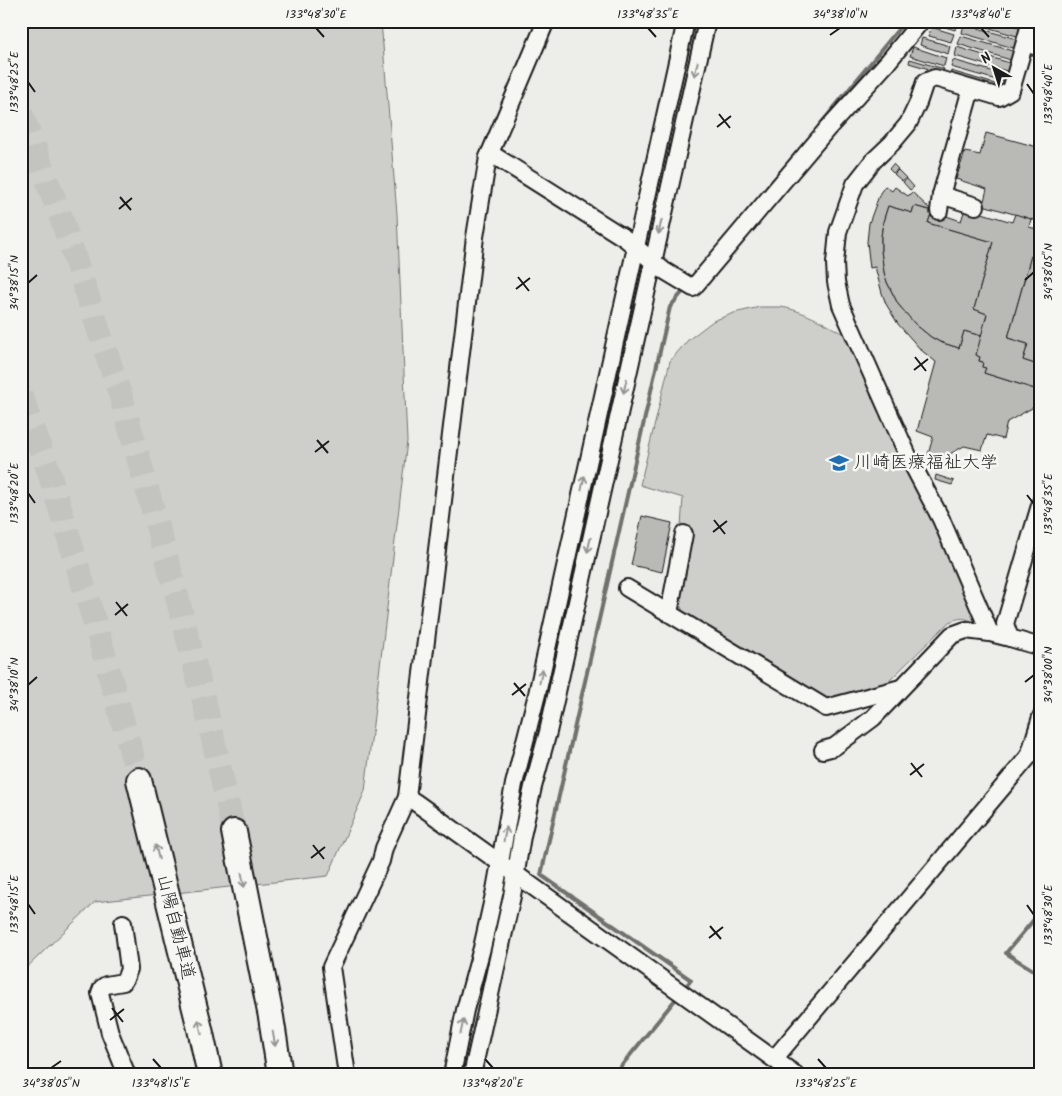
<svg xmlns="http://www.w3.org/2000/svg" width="1062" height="1096" viewBox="0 0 1062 1096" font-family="Kalam,'Klee One',sans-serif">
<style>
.green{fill:#cececb;stroke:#757574}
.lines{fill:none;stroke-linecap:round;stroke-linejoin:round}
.stream{stroke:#6f6f6d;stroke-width:4}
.building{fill:#b9b9b6;stroke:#1c1c1c}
.highway-tunnel{stroke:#c3c3c0;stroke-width:24;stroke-dasharray:24 12;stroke-linecap:butt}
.minor-casing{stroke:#1c1c1c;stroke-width:20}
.highway-casing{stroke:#1c1c1c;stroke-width:28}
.minor{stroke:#f6f6f2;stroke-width:16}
.highway{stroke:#f6f6f2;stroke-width:24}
.oneway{stroke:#949492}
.ticks{fill:none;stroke:#1c1c1c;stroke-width:2}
.labels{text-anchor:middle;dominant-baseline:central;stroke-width:5;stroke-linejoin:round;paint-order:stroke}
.poi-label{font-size:18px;fill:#1c1c1c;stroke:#f6f6f2;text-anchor:start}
.street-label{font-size:18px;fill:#1c1c1c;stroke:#f6f6f2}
.neatline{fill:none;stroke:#1c1c1c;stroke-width:2}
.ticks-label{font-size:12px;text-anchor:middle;fill:#1c1c1c}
</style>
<rect width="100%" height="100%" fill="#edede9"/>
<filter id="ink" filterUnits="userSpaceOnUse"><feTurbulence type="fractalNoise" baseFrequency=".02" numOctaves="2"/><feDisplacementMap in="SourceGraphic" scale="10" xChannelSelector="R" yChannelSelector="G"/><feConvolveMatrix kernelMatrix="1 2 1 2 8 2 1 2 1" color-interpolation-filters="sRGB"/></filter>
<g filter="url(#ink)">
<g class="green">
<polygon points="21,21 381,21 397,214 407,441 365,791 328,876 95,902 21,973"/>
<path d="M760 307C767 307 773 307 780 307 802 309 833 328 852 339L979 619 976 623C964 617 961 617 949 622L885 685 829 699 812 695 693 626 683 612 679 601 684 586 680 569 690 527 681 526 683 498 640 485 670 361 688 340 713 321 734 313Z"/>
</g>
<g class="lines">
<g class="stream">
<polyline points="819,126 905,21"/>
<polyline points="1041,911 1006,953 1041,975"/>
<polyline points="683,990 691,980 541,875 670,307 685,289"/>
<polyline points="614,1075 679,995"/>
</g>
</g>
<g class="building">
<polygon points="939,21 954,21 957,22 955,30 938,25"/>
<polygon points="966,21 998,21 1023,28 1020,37"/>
<polygon points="964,24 1020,40 1017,49 962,33"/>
<polygon points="931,27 954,34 951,42 929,36"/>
<polygon points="961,36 1016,52 1014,61 958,44"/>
<polygon points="922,38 950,46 948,54 920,45"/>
<polygon points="913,47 946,58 944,66 910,56"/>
<polygon points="957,47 1013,64 1010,72 955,56"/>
<polygon points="910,59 944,69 943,73 909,63"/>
<polygon points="953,60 1009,76 1007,83 951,67"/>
<polygon points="951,71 995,84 994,88 950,75"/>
<polygon points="986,133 1041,148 1041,222 983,205 987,189 956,179 965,152 980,155"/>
<polygon points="893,164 898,169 893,173 889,169"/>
<polygon points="898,170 906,178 902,181 894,174"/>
<polygon points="907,179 914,187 910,190 903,182"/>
<polygon points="885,186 892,191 895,187 908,196 912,192 932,211 914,206 912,213 888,206 883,222 881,237 881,250 884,272 887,282 898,304 915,324 931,337 940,342 959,348 964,331 982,336 976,355 980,357 979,361 983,362 982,367 986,368 984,373 1038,390 1041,388 1041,403 1007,422 1003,439 987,435 982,450 964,446 924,469 933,437 917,431 936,362 921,350 898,324 886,304 882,293 875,267 870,268 867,242 869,223 880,193"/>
<polygon points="888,206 912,213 914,206 932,211 928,223 993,242 974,309 987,314 982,336 964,331 959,348 940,342 931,337 915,324 898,304 887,282 884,272 881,250 881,237 883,222"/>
<polygon points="966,206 982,211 982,213 1012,222 1015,214 1031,219 1029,227 1041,230 1041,259 1031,256 1008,338 1028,344 1023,360 1041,366 1041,388 1038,390 984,373 986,368 982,367 983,362 979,361 980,357 976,355 987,314 974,309 993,242 928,223 932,211 961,221"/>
<polygon points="1031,256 1041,259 1041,366 1023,360 1028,344 1008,338"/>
<polygon points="936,475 954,481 952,485 935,480"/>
<polygon points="642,516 672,523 662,572 631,565"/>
</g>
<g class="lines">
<g class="highway-tunnel">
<polyline points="21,113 62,220 122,400 174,585 208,717 234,832"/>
<polyline points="21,395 49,472 102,647 139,780"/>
</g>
<defs>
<g id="minor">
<polyline points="1025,43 1041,48"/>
<polyline points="490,153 626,239 663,270 693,288 828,128 887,63 921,21"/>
<polyline points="941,195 976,206"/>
<polyline points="939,211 941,195 971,89"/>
<polyline points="1041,502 1005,624 1010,638 1041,647"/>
<polyline points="627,588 826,708 901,688"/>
<polyline points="669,613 684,534"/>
<polyline points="990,633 941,519 909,458 841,305 836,282 835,263 838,232 855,184 873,161 892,143 908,124 918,103 925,82 935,78 999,97 1011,90 1031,21"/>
<polyline points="823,750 834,747 873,718 952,635 966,630 990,633 1010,638"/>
<polyline points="407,797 415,802 796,1075"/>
<polyline points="123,923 129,969 126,977 123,982 106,985 102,988 100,993 110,1033 127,1075"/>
<polyline points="774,1059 1029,756 1041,717"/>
<polyline points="347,1075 331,967 381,861 384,848 407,797 475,237 488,157 490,153 546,21"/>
<polyline points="452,1075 465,1010 482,948 495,890 514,784 537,694 686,21"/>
<polyline points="472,1075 512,896 522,836 533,787 548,732 707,21"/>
</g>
<g id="highway">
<polyline points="139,780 200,1029 210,1075"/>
<polyline points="234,832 271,1017 280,1075"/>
</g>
</defs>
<use href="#minor" class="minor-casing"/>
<use href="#highway" class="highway-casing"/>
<use href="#minor" class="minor"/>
<use href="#highway" class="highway"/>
</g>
<defs><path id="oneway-shaft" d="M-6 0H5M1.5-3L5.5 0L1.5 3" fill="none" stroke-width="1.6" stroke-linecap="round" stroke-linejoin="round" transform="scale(1.25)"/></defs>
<g class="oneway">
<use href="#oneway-shaft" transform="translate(696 69) rotate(103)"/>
<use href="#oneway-shaft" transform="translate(660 227) rotate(103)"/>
<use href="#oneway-shaft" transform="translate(625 386) rotate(103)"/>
<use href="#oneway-shaft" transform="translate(583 483) rotate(-78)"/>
<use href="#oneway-shaft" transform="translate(589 545) rotate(103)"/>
<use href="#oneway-shaft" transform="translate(541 676) rotate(-78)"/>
<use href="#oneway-shaft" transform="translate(505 834) rotate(-79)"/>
<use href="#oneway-shaft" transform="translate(157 852) rotate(-104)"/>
<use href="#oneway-shaft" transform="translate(243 880) rotate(79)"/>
<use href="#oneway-shaft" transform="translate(200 1027) rotate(-103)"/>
<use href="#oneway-shaft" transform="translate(462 1027) rotate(-78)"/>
<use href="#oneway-shaft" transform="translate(274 1039) rotate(80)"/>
</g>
</g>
<path class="ticks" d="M316 28 324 37M648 28 656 37M981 28 989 37M830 35 840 28M28 82 35 92M1027 84 1034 94M719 114 730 128M717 127 731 116M120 197 131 210M119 209 132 198M518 277 529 291M1025 280 1034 272M28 283 37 275M516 289 530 278M915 357 926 371M914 370 928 359M317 440 328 453M315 452 329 441M28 493 35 503M1027 495 1034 504M714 520 725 534M713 532 727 521M116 602 127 616M115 615 128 604M1025 682 1034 675M514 683 525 696M28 685 37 677M512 695 526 684M911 763 922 777M910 775 924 764M313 845 324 859M311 858 325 847M28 904 35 914M1027 905 1034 915M710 926 721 939M709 938 723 927M112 1008 123 1022M110 1020 124 1009M153 1059 161 1068M485 1059 493 1068M818 1059 826 1068M51 1068 61 1061"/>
<defs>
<symbol id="university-bare" viewBox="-9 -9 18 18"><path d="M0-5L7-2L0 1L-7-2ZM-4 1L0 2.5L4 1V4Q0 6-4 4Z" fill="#1f6fb2" stroke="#f6f6f2" stroke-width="2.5" paint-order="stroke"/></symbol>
</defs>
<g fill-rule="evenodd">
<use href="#university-bare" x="825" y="449" width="28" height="28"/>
</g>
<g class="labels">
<g class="poi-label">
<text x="854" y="463">川崎医療福祉大学</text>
</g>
<g class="street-label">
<text transform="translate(175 927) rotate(76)">山陽自動車道</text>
</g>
</g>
<rect width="1062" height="1096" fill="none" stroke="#f6f6f2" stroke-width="55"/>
<g transform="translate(994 68) rotate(321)" stroke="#f6f6f2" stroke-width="4" paint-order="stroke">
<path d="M0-4L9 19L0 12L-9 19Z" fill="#1c1c1c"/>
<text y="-8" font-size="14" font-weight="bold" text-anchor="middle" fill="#1c1c1c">N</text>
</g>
<rect x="28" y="28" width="1006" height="1040" class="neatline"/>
<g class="ticks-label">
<text x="316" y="18">133°48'30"E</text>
<text x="648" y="18">133°48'35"E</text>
<text x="840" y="18">34°38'10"N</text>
<text x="981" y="18">133°48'40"E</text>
<text transform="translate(14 82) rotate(-90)" y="4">133°48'25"E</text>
<text transform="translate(1048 94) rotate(-90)" y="4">133°48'40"E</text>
<text transform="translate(1048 272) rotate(-90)" y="4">34°38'05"N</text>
<text transform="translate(14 283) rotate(-90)" y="4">34°38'15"N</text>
<text transform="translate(14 493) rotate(-90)" y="4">133°48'20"E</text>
<text transform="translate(1048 504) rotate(-90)" y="4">133°48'35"E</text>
<text transform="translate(1048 675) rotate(-90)" y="4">34°38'00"N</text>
<text transform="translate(14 685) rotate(-90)" y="4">34°38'10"N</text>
<text transform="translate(14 904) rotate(-90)" y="4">133°48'15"E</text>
<text transform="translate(1048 915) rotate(-90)" y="4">133°48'30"E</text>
<text x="51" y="1087">34°38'05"N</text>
<text x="161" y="1087">133°48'15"E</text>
<text x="493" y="1087">133°48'20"E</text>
<text x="826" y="1087">133°48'25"E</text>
</g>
</svg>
